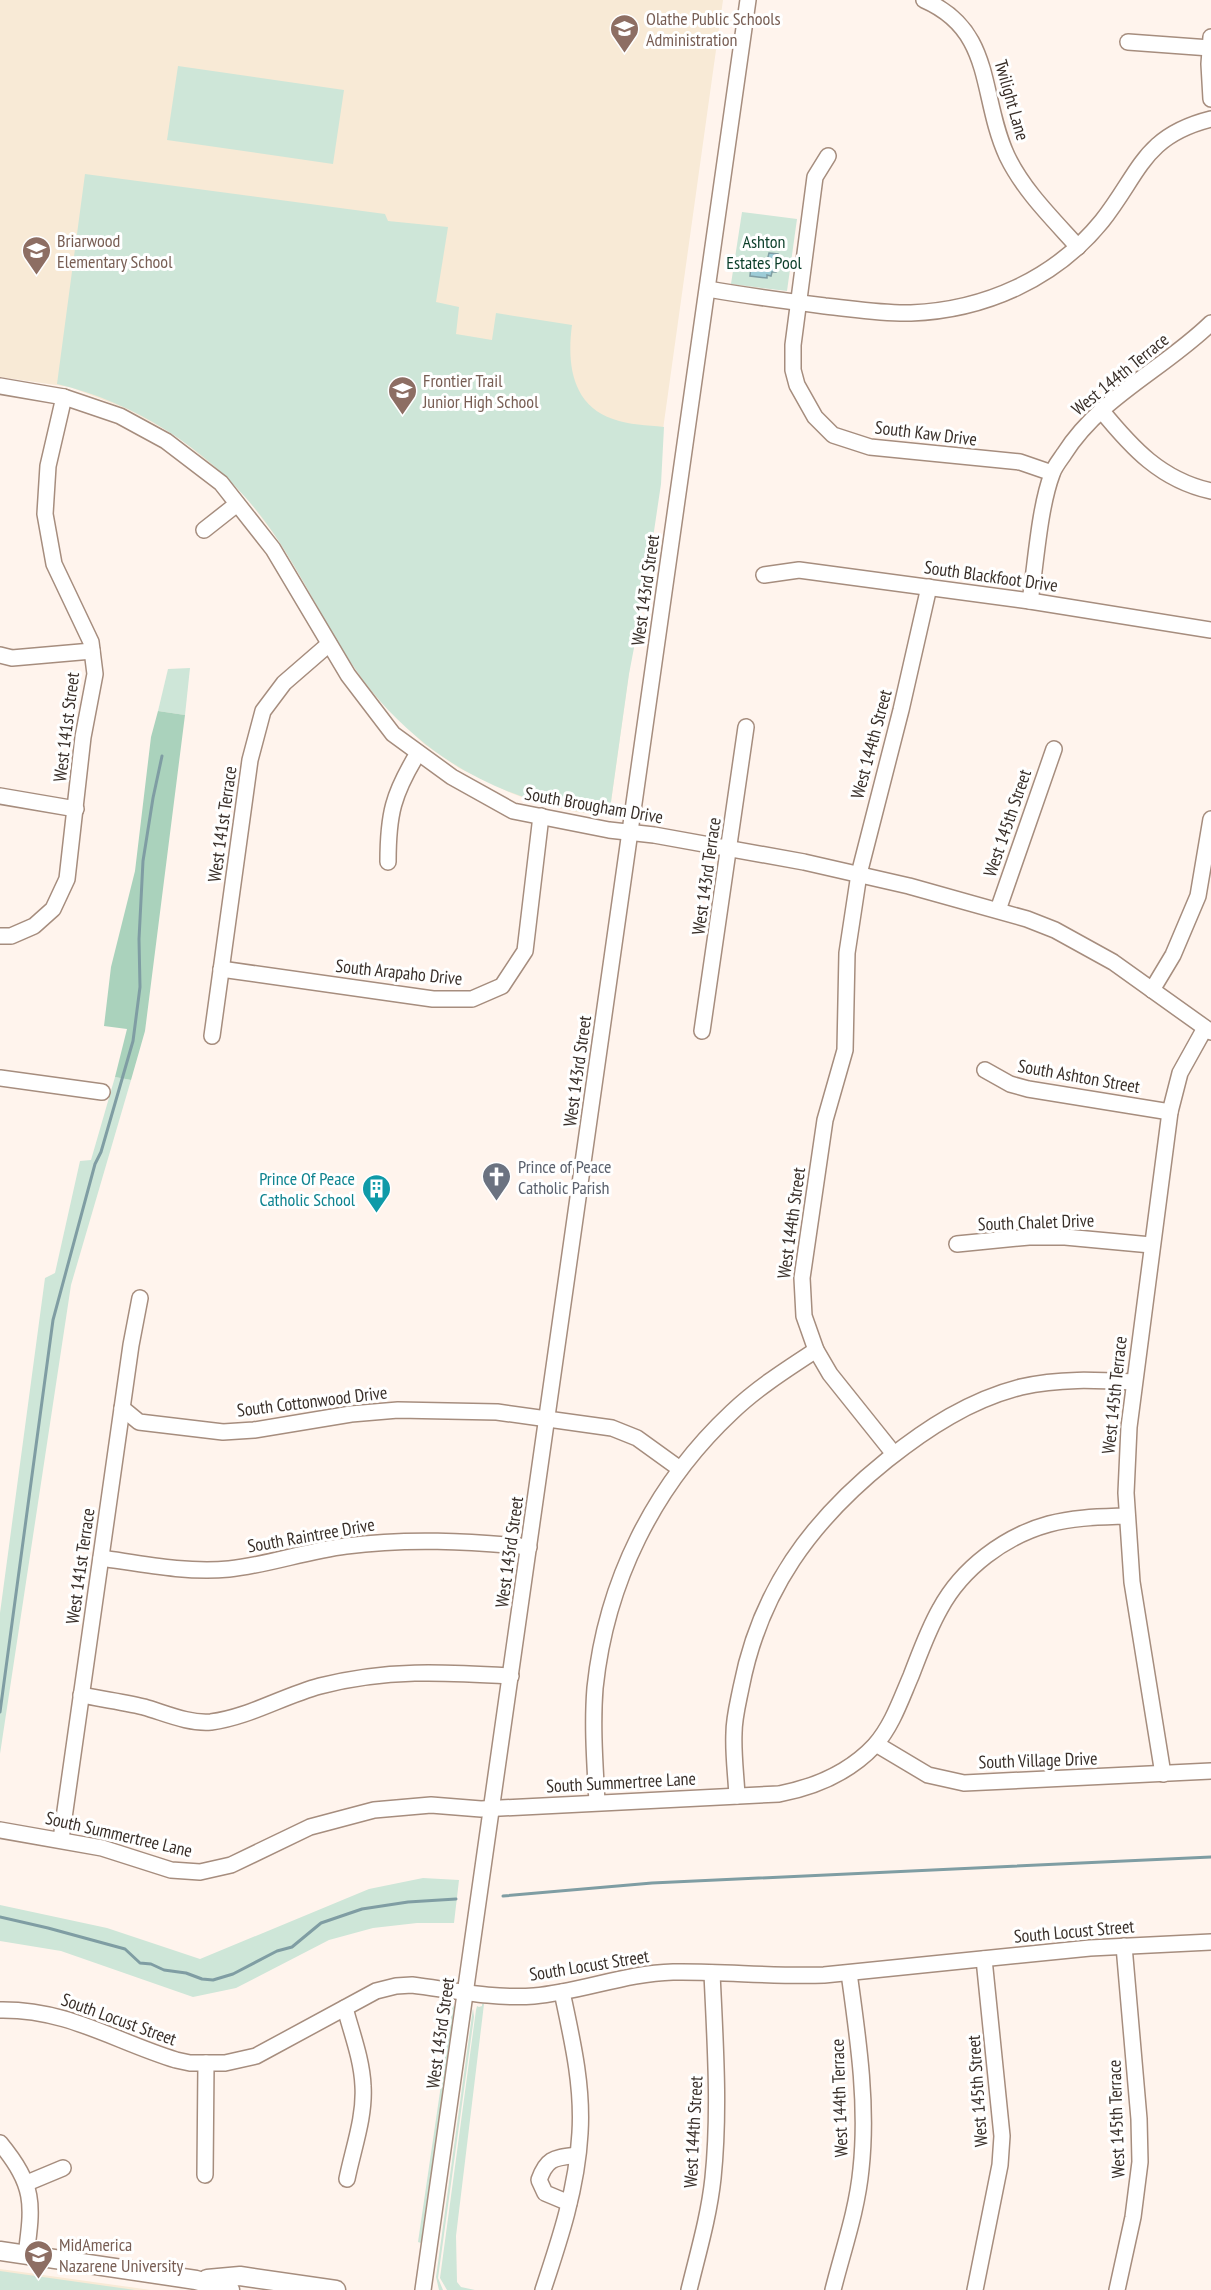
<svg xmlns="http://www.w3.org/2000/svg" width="1211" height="2290" viewBox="0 0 1211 2290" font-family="'PT Sans Narrow',sans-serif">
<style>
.education{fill:#f8ead6}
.green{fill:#cee6d8}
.forest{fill:#aad2bc}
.water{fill:#9dccd7;stroke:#7f9da3;stroke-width:1.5}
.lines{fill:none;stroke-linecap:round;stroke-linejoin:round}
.stream{stroke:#7f9da3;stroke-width:3}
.minor-casing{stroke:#a68d7e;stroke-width:18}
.major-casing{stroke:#a68d7e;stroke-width:21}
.minor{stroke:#fff;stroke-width:15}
.major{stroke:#fff;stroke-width:18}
.labels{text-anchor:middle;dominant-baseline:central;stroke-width:6;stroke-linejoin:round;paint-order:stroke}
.education-label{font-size:18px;fill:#785e54;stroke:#fff;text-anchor:start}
.street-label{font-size:18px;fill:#392f29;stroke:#fff}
.park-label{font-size:18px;fill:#0b3e29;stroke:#fff}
.worship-label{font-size:18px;fill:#5b616d;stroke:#fff;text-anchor:start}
.culture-label{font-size:18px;fill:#0d838f;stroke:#fff;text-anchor:end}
</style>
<rect width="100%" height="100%" fill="#fff4ed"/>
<g class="education">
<polygon points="0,0 723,0 609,816 576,812 540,804 511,793 459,768 424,744 380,701 361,678 279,541 246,497 222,473 175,435 127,409 70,387 0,377"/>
<polygon points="0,2269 151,2290 0,2290"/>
</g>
<g class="green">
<polygon points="178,66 344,90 333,164 167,140"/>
<path d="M85 174 385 214 388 221 448 227 436 302 459 307 456 334 492 340 496 313 572 325C567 362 571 405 613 419 629 425 647 425 664 427L661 484 646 585 629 674 609 816C518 805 442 771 380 701 338 653 313 593 278 540 227 462 148 406 57 384Z"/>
<polygon points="742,212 797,219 787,291 731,284"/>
<polygon points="190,668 185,715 158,711 168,669"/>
<polygon points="115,1077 131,1080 71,1285 0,1754 0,1613 45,1278 55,1273 80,1161 91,1160"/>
<polygon points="423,1878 459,1880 454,1923 417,1923 373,1928 329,1940 236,1988 193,1997 61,1951 0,1941 0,1905 107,1928 200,1959 369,1889"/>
<polygon points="453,2003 455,2010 421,2243 418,2242"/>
<polygon points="482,2004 484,2004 456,2236 457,2282 461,2287 475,2290 447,2290 440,2278 476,2010 477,2006 479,2007 482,2006"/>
<polygon points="473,2008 474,2017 438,2278 443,2290 439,2290 436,2277"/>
<polygon points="0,2271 135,2290 0,2290"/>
</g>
<polygon class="forest" points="158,711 185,715 145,1031 131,1080 115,1077 127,1029 104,1026 111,967 135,871 151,737"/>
<polygon class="water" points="769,253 778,254 776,272 772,272 771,276 767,275 767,278 750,276 751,266 760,267 761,264 766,265"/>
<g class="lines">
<g class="stream">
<polyline points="0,1712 53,1320 95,1164 101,1152 133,1041 140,987 139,939 143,861 153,798 162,756"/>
<polyline points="503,1896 652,1883 1211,1857"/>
<polyline points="0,1917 48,1928 125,1949 140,1963 151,1964 164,1970 186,1973 202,1979 213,1980 233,1974 277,1951 292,1947 321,1923 362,1909 408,1902 456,1899"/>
</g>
<defs>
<g id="minor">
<path d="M924 0C995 31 979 95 1007 156 1024 191 1052 218 1078 247"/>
<polyline points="1211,37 1209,64 1211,99"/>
<polyline points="1128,42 1210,48"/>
<polyline points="828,156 815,177 793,345 793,370 797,385 815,417 833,435 870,447 1020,462 1052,473"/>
<path d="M708 289C747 296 786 301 825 306 854 309 883 314 911 313 985 310 1055 279 1102 221 1140 173 1143 136 1211 119"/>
<polyline points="0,386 64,397 120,416 166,441 221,483 273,549 348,675 393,734 452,777 513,811 609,830 654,835 804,862 909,886 1027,919 1055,930 1113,962 1211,1032"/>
<path d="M1101 410C1132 448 1161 480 1211 491"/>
<polyline points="204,530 237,504"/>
<polyline points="764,575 799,570 1030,601 1211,630"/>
<path d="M1030 601C1036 563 1039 509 1052 474 1054 467 1060 460 1064 454 1100 397 1164 369 1211 323"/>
<polyline points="0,655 12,658 92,651"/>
<polyline points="0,796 76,809"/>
<path d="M388 862C388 814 393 794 418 753"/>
<polyline points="998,910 1054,749"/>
<polyline points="0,936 11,936 34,926 53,909 67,879 83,737 95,674 91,642 54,564 45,514 48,466 64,397"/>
<polyline points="221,969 433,999 472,999 502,986 525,951 541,816"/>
<polyline points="1152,990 1173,955 1198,896 1211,819"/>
<polyline points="702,1031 746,727"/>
<polyline points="212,1036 250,760 263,711 284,683 329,644"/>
<polyline points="985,1070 1010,1084 1028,1089 1170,1112"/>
<polyline points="0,1078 102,1092"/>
<polyline points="957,1244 1029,1237 1065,1237 1151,1245"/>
<polyline points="122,1408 139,1422 223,1432 254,1430 351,1414 398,1410 497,1412 612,1428 637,1438 680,1469"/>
<polyline points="894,1454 830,1374 816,1350 804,1316 802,1278 825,1120 845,1050 847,953 859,874 901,710 929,587"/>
<path d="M101 1558C143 1564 186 1573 229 1569 268 1565 306 1551 346 1546 407 1538 468 1541 529 1547"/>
<path d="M81 1695C102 1699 124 1702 144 1707 165 1713 189 1724 211 1722 249 1717 283 1696 320 1686 386 1669 443 1672 511 1676"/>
<polyline points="876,1744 928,1775 964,1783 1211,1771"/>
<polyline points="1163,1774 1132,1582 1126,1493 1129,1427 1170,1112 1180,1073 1205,1028"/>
<path d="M737 1796C736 1775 733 1754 734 1733 734 1718 738 1703 741 1688 760 1590 811 1521 887 1460 927 1428 970 1400 1021 1387 1059 1378 1096 1380 1134 1382"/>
<path d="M597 1802C595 1765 592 1726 595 1688 606 1582 654 1485 732 1412 757 1388 787 1369 816 1350"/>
<path d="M0 1830 102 1848 171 1870 200 1872 231 1865 310 1827 374 1810 431 1805 481 1809 779 1794C815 1787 849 1773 875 1745 892 1726 901 1699 911 1676 920 1653 928 1630 940 1609 962 1568 1005 1536 1049 1524 1075 1517 1101 1517 1127 1516"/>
<polyline points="61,1839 131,1345 140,1298"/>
<path d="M345 2008C352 2034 362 2060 363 2086 365 2117 353 2149 347 2179"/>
<path d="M0 2010C68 2009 114 2041 176 2060L190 2063H225L256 2056 376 1991 396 1986 412 1985C452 1990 494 1999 534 1996 581 1992 626 1973 673 1972 723 1971 773 1977 824 1975L1090 1948 1211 1942"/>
<path d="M0 2143C35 2186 33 2203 26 2255"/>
<polyline points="205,2175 206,2063"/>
<polyline points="27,2183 63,2168"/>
<path d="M569 2203 545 2193 539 2180C547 2157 555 2158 577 2155"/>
<polyline points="423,2290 748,0"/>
<path d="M543 2290C560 2239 577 2188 580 2133 583 2085 572 2039 562 1992"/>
<path d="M689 2290C698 2253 709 2216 713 2178 720 2110 715 2041 712 1973"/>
<path d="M833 2290C843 2250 857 2211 861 2169 868 2104 858 2038 849 1973"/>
<polyline points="975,2290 1000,2165 1002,2136 984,1959"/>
<polyline points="1117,2290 1133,2217 1140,2162 1139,2119 1124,1946"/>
</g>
<g id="major">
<polyline points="0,2251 196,2280 230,2290"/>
<polyline points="207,2279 240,2276 336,2290"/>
</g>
</defs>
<use href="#minor" class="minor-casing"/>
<use href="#major" class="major-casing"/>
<use href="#minor" class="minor"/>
<use href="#major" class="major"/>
</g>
<defs>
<symbol id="school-pin" viewBox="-11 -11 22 30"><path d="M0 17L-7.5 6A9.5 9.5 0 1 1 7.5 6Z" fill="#8d6e63" stroke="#fff"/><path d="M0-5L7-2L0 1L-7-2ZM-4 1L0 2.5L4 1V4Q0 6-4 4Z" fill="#fff"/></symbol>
<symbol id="church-pin" viewBox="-11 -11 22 30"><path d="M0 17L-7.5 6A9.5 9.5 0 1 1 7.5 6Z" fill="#6b7280" stroke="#fff"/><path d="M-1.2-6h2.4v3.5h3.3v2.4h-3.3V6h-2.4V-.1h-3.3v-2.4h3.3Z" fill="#fff"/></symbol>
<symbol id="building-pin" viewBox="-11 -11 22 30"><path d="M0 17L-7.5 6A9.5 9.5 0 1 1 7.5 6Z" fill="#0f9aa8" stroke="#fff"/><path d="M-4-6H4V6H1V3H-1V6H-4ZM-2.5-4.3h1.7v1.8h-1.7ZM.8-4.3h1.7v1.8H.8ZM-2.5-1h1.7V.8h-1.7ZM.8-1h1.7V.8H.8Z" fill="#fff"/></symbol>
<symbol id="university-pin" viewBox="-11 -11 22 30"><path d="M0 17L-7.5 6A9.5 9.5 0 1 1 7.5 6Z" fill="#8d6e63" stroke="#fff"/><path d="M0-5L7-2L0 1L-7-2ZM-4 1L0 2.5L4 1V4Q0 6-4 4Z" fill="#fff"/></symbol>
</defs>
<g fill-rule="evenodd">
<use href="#school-pin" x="608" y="12" width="33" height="45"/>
<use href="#school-pin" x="20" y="234" width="33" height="45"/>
<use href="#school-pin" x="386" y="374" width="33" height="45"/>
<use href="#church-pin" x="480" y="1160" width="33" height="45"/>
<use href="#building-pin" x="360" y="1172" width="33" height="45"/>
<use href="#university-pin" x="22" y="2238" width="33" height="45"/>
</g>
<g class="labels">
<g class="education-label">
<text x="646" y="18">Olathe Public Schools<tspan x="646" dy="21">Administration</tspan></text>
<text x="57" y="240">Briarwood<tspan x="57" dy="21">Elementary School</tspan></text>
<text x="423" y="380">Frontier Trail<tspan x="423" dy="21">Junior High School</tspan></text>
<text x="59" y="2244">MidAmerica<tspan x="59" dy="21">Nazarene University</tspan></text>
</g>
<g class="street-label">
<text transform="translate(1012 100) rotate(74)">Twilight Lane</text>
<text transform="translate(1120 374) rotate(-39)">West 144th Terrace</text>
<text transform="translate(926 433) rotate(7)">South Kaw Drive</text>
<text transform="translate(991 576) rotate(8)">South Blackfoot Drive</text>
<text transform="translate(645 590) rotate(-82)">West 143rd Street</text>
<text transform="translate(66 727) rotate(-83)">West 141st Street</text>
<text transform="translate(871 744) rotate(-75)">West 144th Street</text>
<text transform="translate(594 805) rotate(10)">South Brougham Drive</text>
<text transform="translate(1007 823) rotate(-71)">West 145th Street</text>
<text transform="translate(222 824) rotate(-82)">West 141st Terrace</text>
<text transform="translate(706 876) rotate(-82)">West 143rd Terrace</text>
<text transform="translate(399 972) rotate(6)">South Arapaho Drive</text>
<text transform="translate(577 1071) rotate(-82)">West 143rd Street</text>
<text transform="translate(1079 1076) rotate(10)">South Ashton Street</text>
<text transform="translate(1036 1222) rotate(-2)">South Chalet Drive</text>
<text transform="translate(791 1223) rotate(-82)">West 144th Street</text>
<text transform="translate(1114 1395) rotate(-84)">West 145th Terrace</text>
<text transform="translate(312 1401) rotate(-7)">South Cottonwood Drive</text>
<text transform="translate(311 1535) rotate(-10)">South Raintree Drive</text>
<text transform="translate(509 1552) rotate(-82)">West 143rd Street</text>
<text transform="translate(80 1566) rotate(-82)">West 141st Terrace</text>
<text transform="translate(1038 1760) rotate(-2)">South Village Drive</text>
<text transform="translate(621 1782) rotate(-3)">South Summertree Lane</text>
<text transform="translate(119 1834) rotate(13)">South Summertree Lane</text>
<text transform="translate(1074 1931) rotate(-5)">South Locust Street</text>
<text transform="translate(589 1965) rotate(-9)">South Locust Street</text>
<text transform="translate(119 2019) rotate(20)">South Locust Street</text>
<text transform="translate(440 2033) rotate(-82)">West 143rd Street</text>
<text transform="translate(977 2091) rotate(-94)">West 145th Street</text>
<text transform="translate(839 2098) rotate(-92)">West 144th Terrace</text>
<text transform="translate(1116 2119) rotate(-92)">West 145th Terrace</text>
<text transform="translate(693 2132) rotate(-87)">West 144th Street</text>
</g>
<g class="park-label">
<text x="764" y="241">Ashton<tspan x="764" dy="21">Estates Pool</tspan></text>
</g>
<g class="worship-label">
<text x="518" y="1166">Prince of Peace<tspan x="518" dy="21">Catholic Parish</tspan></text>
</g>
<g class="culture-label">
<text x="355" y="1178">Prince Of Peace<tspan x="355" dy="21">Catholic School</tspan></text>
</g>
</g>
</svg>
